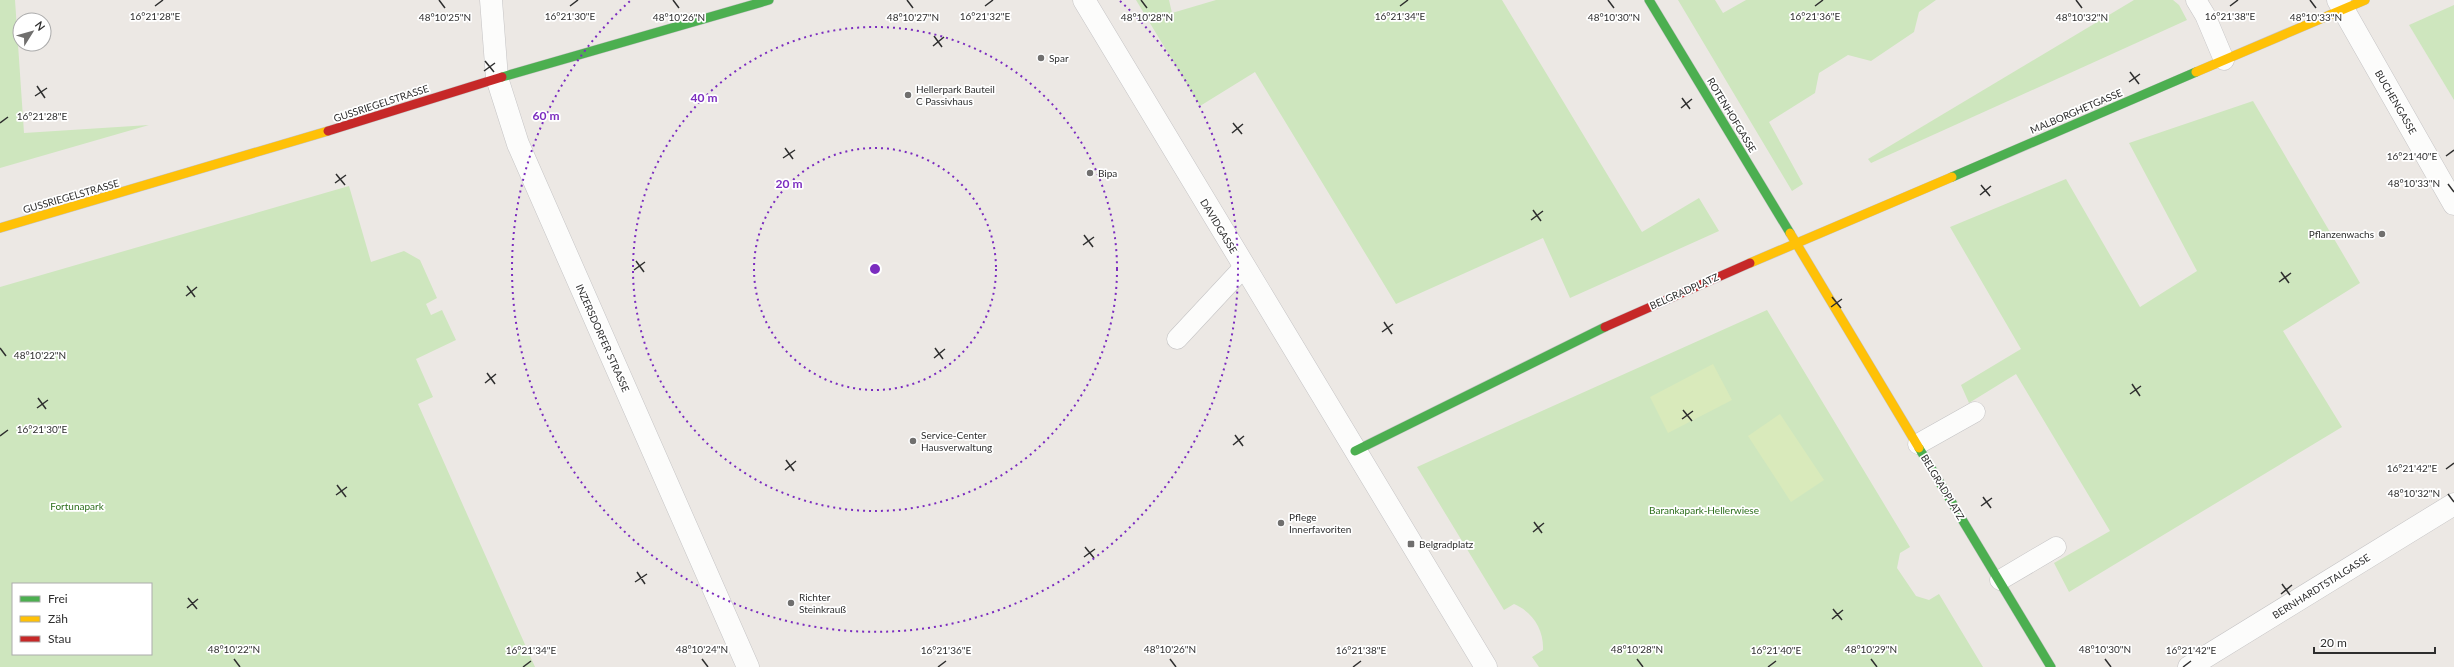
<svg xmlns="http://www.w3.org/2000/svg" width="2454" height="667" viewBox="0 0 2454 667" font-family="Lato,sans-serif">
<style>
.green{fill:#cee6be;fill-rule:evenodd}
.pitch{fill:#d9eabb}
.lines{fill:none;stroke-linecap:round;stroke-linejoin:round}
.lane-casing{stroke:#c5c4c5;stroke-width:21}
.street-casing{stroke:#c5c4c5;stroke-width:23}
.fast-casing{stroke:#c5c4c5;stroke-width:10}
.slow-casing{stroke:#c5c4c5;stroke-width:10}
.jam-casing{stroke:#c5c4c5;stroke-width:10}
.lane{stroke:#fcfcfb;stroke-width:20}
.street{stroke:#fcfcfb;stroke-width:22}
.fast{stroke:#4caf50;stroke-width:9}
.slow{stroke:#ffc107;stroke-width:9}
.jam{stroke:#c62828;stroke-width:9}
.ticks{fill:none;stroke:#2e2e2e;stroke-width:1.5}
.ring{fill:none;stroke:#7b2cbf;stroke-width:2;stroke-dasharray:2 4}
.poi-dot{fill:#706f6e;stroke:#fff;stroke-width:1.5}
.labels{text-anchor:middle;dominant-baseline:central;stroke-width:3.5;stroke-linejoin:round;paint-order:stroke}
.poi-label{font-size:10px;fill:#2e2e2e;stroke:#fff;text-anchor:start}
.street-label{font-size:10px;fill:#2e2e2e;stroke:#fff}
.park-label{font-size:10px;fill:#2c6e1b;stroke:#fff}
.ticks-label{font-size:10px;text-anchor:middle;fill:#2e2e2e;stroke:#fff;stroke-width:3.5;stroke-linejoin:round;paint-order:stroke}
.centre{fill:#7b2cbf;stroke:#fff;stroke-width:2}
.ring-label{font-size:12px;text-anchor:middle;font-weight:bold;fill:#7b2cbf;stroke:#fff;stroke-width:3.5;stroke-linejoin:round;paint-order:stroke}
</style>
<rect width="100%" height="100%" fill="#ece8e4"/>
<g class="green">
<polygon points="0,0 15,0 24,133 149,125 0,168"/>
<polygon points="1136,0 1169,0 1172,13 1216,0 1502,0 1642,232 1699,198 1719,231 1570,298 1543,238 1396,304 1255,72 1200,106"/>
<polygon points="1678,0 1715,0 1723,13 1746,0 1936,0 1919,12 1914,32 1871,61 1848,55 1819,73 1815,93 1769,122 1803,184 1792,191"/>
<polygon points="2134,0 2173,0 2179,5 2187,20 1871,163 1868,159"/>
<polygon points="2454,5 2454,100 2409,25"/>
<polygon points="2253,101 2360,283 2283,331 2342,427 2069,592 2054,563 2110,531 2016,374 1969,403 1961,385 2021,349 1950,227 2066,179 2140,307 2197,271 2129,143"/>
<path d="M349 186 371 262 404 251 420 260 437 298 426 304 431 315 442 310 456 340 416 359 433 397 418 404 535 667H0V287ZM13 584H151V654H13Z"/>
<path d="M1767 310 1910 547 1900 553 1897 568 1916 596 1929 600 1939 594 1983 667H1539L1532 657 1543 650C1544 630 1533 612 1514 604L1504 610 1417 467Z"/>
</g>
<g class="pitch">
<polygon points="1713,364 1732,400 1668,433 1650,397"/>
<polygon points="1780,414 1824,480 1791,502 1748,436"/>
</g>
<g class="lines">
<defs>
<g id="lane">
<polyline points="2196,0 2205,15 2224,60"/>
<polyline points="1177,339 1244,267"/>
<polyline points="1918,444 1975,412"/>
<polyline points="2000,580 2056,547"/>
</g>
<g id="street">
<polyline points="491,0 497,78 518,144 748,667"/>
<polyline points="1084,0 1486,667"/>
<polyline points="2338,0 2454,204"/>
<polyline points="2189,667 2454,504"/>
</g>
<g id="fast">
<polyline points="1649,0 1790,233"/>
<polyline points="502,77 769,0"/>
<polyline points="1952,177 2196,72"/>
<polyline points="1919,448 2051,667"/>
<polyline points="1355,451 1605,327"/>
</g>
<g id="slow">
<polyline points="2196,72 2365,0"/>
<polyline points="0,228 328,131"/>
<polyline points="1790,233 1919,448"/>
<polyline points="1750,263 1952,177"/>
</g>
<g id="jam">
<polyline points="328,131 502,77"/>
<polyline points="1605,327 1750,263"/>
</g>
</defs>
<use href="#lane" class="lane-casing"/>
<use href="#street" class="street-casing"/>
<use href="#fast" class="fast-casing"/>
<use href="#slow" class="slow-casing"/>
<use href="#jam" class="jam-casing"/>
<use href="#lane" class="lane"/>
<use href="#street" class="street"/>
<use href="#fast" class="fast"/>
<use href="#slow" class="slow"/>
<use href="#jam" class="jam"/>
</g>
<path class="ticks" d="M439 0 445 8M673 0 679 8M907 0 913 8M1141 0 1147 8M1608 0 1614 8M2076 0 2082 8M2310 0 2316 8M155 6 163 0M570 6 578 0M985 6 993 0M1400 6 1408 0M1815 6 1823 0M2230 6 2238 0M934 36 942 47M933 46 944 37M485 61 494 72M484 71 495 63M2130 72 2139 84M2129 82 2140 74M37 86 45 98M35 96 47 88M1682 98 1690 109M1681 108 1692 99M0 123 8 117M1233 123 1242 134M1232 133 1243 124M785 148 793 159M2446 156 2454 150M783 158 795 150M336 174 345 185M335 183 346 175M2448 184 2454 192M1981 185 1990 196M1980 195 1991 186M1533 210 1541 221M1531 220 1543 211M1084 235 1093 247M1083 245 1094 237M636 261 644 272M634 270 645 262M2281 272 2289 283M2279 282 2291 273M187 286 195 297M186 296 197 287M1832 297 1841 308M1831 307 1842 299M1384 322 1392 334M1382 332 1393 324M0 348 6 356M935 348 943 359M934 358 945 349M487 373 495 384M485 383 496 374M2132 384 2140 396M2130 394 2141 386M38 398 46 409M37 408 48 400M1683 410 1692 421M1682 419 1693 411M1235 435 1243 446M0 436 8 430M1233 445 1244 436M786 460 794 471M2446 469 2454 463M785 470 796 461M337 485 346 497M2448 494 2454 502M336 495 347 487M1983 497 1991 508M1981 506 1992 498M1534 522 1542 533M1533 532 1544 523M1085 547 1094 558M1084 557 1095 549M637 572 645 584M635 582 647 574M2282 584 2290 595M2281 594 2292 585M188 598 197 609M187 608 198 599M1833 609 1842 620M1832 619 1843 610M234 659 240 667M702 659 708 667M1170 659 1176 667M1637 659 1643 667M1871 659 1877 667M2105 659 2111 667M523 667 531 661M938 667 946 661M1353 667 1361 661M1768 667 1776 661M2183 667 2191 661"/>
<g class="ring">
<circle cx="875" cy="269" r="121"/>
<circle cx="875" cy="269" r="242"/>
<path d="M1120 1A363 363 0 1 1 630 1"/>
</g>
<g class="poi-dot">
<circle cx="1041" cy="58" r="4"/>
<circle cx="908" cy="95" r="4"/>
<circle cx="1090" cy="173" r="4"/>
<circle cx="2382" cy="234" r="4"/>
<circle cx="913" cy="441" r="4"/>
<circle cx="1281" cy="523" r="4"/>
<rect x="1407" y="540" width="8" height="8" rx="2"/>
<circle cx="791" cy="603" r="4"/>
</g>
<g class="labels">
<g class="poi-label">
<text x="1049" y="58">Spar</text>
<text x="916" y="89">Hellerpark Bauteil<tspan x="916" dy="12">C Passivhaus</tspan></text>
<text x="1098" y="173">Bipa</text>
<text x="2374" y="234" text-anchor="end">Pflanzenwachs</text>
<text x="921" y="435">Service-Center<tspan x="921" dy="12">Hausverwaltung</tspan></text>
<text x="1289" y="517">Pflege<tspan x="1289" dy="12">Innerfavoriten</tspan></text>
<text x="1419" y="544">Belgradplatz</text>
<text x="799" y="597">Richter<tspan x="799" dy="12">Steinkrauß</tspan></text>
</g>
<g class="street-label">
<text transform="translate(2396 102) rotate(60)">BUCHENGASSE</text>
<text transform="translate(381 103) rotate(-18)">GUSSRIEGELSTRASSE</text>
<text transform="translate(2076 111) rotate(-23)">MALBORGHETGASSE</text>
<text transform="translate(1732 115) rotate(59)">ROTENHOFGASSE</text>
<text transform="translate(71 196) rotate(-16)">GUSSRIEGELSTRASSE</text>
<text transform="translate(1219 226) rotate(59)">DAVIDGASSE</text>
<text transform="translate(1684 291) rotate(-24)">BELGRADPLATZ</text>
<text transform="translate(603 338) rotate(66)">INZERSDORFER STRASSE</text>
<text transform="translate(1943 487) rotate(59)">BELGRADPLATZ</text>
<text transform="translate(2321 586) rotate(-32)">BERNHARDTSTALGASSE</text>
</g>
<g class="park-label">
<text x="77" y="506">Fortunapark</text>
<text x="1704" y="510">Barankapark-Hellerwiese</text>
</g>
</g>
<g class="ticks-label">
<text x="155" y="20">16°21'28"E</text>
<text x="570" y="20">16°21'30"E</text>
<text x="985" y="20">16°21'32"E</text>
<text x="1400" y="20">16°21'34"E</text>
<text x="1815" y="20">16°21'36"E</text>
<text x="2230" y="20">16°21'38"E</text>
<text x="445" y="21">48°10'25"N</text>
<text x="679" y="21">48°10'26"N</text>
<text x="913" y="21">48°10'27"N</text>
<text x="1147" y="21">48°10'28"N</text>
<text x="1614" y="21">48°10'30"N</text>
<text x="2082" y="21">48°10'32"N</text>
<text x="2316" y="21">48°10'33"N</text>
<text x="42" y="120">16°21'28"E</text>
<text x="2412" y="160">16°21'40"E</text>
<text x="2414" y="187">48°10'33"N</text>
<text x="40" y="359">48°10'22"N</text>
<text x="42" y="433">16°21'30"E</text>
<text x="2412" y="472">16°21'42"E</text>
<text x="2414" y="497">48°10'32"N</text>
<text x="234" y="653">48°10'22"N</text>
<text x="702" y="653">48°10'24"N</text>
<text x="1170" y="653">48°10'26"N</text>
<text x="1637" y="653">48°10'28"N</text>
<text x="1871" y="653">48°10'29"N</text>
<text x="2105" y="653">48°10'30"N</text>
<text x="531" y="654">16°21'34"E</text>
<text x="946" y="654">16°21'36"E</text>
<text x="1361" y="654">16°21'38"E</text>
<text x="1776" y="654">16°21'40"E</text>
<text x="2191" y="654">16°21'42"E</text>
</g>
<circle cx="875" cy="269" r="6" class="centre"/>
<g class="ring-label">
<text x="704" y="102">40 m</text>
<text x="546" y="120">60 m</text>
<text x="789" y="188">20 m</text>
</g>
<rect x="12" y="583" width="140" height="72" fill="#ffffff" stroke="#ababab"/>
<rect x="20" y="596" width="20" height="6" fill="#4caf50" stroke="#ababab"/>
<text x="48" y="603" font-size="12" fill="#2e2e2e">Frei</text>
<rect x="20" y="616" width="20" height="6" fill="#ffc107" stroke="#ababab"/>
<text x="48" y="623" font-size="12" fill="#2e2e2e">Zäh</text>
<rect x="20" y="636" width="20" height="6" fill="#c62828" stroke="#ababab"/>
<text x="48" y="643" font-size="12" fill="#2e2e2e">Stau</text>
<g transform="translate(32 32) rotate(53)"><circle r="19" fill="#ffffff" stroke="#ababab"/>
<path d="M0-3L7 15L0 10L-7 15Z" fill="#706f6e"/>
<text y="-6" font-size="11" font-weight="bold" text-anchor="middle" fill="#2e2e2e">N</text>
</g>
<path d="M2314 647v6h121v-6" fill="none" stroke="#2e2e2e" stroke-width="2"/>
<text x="2320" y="647" font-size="12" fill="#2e2e2e" stroke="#ffffff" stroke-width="3" paint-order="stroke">20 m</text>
</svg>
